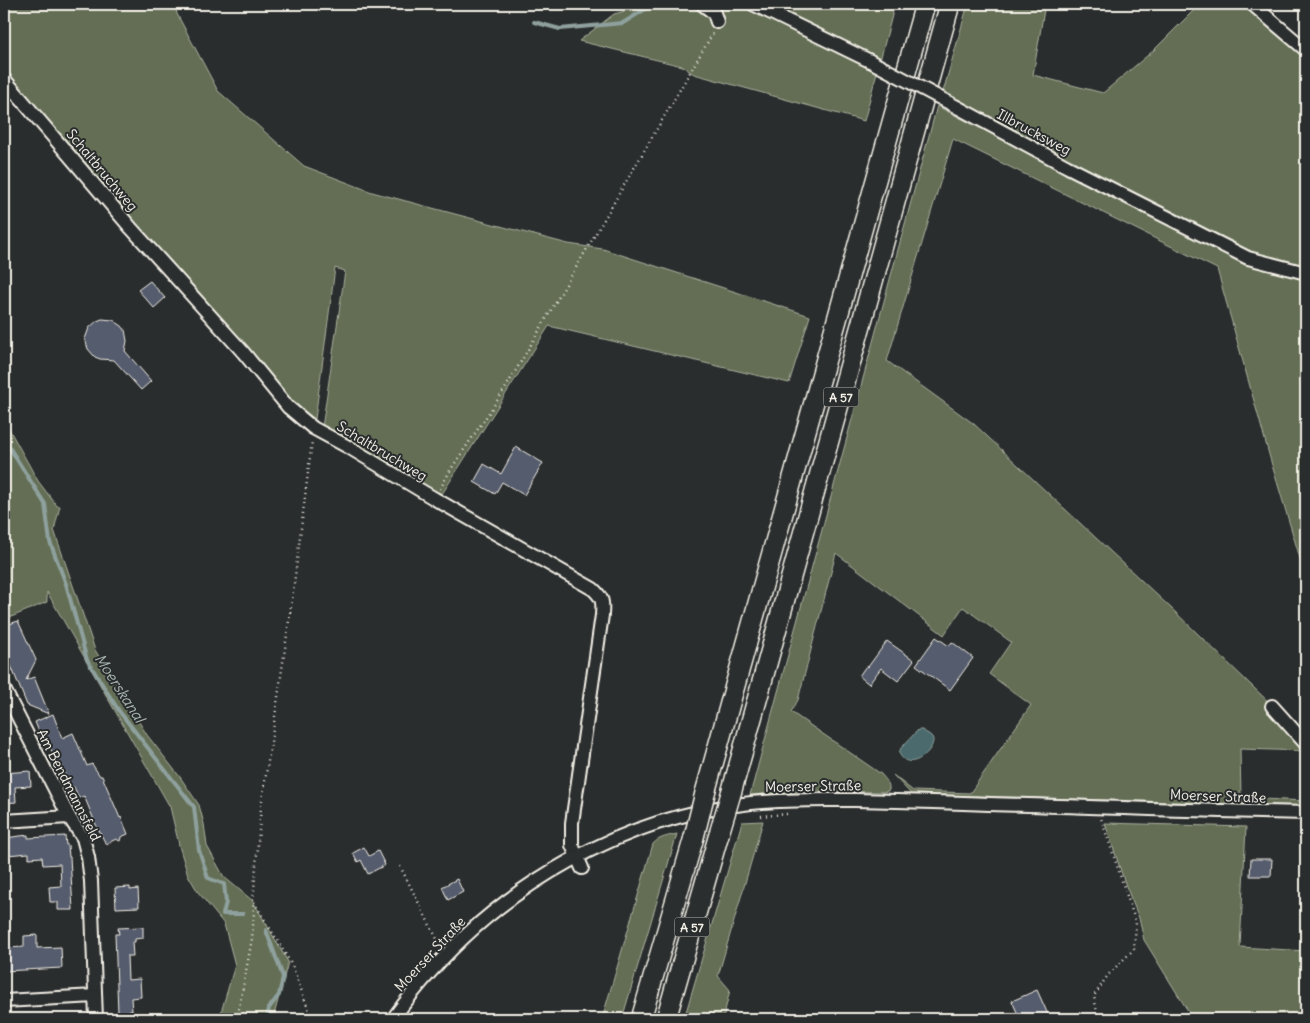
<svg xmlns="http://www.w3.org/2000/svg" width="1310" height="1023" viewBox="0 0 1310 1023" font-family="Delius,sans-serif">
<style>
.green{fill:#636e55;stroke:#acb09e}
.water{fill:#4c6b6d;stroke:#8fa19e}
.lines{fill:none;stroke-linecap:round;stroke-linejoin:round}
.stream{stroke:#8fa19e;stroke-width:4}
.building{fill:#555c6d;stroke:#f4f1e8}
.minor-casing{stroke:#f4f1e8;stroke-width:16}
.highway-casing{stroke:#f4f1e8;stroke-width:22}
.path{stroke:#f4f1e8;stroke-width:2.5;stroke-dasharray:1 4;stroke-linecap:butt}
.minor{stroke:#2a2d2e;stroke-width:12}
.highway{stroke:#2a2d2e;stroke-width:19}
.minor-bridge-casing{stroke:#f4f1e8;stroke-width:16;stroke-linecap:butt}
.highway-bridge-casing{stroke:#f4f1e8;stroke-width:22;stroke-linecap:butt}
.minor-bridge{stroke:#2a2d2e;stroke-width:12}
.highway-bridge{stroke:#2a2d2e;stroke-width:19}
.labels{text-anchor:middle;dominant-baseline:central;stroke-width:4;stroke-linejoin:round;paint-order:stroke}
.shield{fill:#2a2d2e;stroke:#b7b6b0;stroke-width:1}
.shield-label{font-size:12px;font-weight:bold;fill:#f4f1e8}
.street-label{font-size:14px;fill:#f4f1e8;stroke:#2a2d2e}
.water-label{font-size:15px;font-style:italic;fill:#a8b5b1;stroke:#2a2d2e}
</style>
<rect width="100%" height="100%" fill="#2a2d2e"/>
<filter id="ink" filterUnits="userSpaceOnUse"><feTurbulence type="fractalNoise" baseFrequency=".02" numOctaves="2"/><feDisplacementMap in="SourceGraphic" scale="10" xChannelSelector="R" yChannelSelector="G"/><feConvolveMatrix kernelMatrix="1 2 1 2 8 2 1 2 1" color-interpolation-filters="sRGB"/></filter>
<g filter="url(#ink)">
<g class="green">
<polygon points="4,4 175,4 177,14 218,91 304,166 372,192 568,244 603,249 810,316 789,383 549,326 442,494 421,484 322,428 345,271 335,268 315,419 296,406 247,352 141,231 4,70"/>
<polygon points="650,4 895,4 864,121 694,74 682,66 579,41 614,14"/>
<polygon points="968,4 1045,4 1033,75 1103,93 1154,50 1200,4 1248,4 1306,55 1306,267 1290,264 1232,245 1171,212 1100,176 943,92"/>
<path d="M937 106 1227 255 1270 270 1306 278V578L1272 465 1217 269 953 139 887 361 974 424 1172 609 1306 738V751L1240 749 1241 798 1306 801V806L911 794 893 775 913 791 970 793 1031 705 989 674 1011 642 963 607 944 635 836 553 798 700 791 712 881 774C885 779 890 783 889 790L885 792 811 791 750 795Z"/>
<polygon points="4,420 38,481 57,506 60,506 54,530 95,650 147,735 180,777 199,805 204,824 207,846 224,877 253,901 288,962 273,1019 219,1019 235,965 224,924 198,892 188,875 180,849 170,807 47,592 47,602 4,620"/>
<polygon points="763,821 718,976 730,990 723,1019 684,1019 742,822"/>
<polygon points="1105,823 1246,827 1240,947 1306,951 1306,1019 1193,1019 1144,940 1139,918 1126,886"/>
<path d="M677 834 622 1019H602L653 844C659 837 669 836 677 834Z"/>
</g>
<path class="water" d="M918 730H922C924 732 930 734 932 737 939 746 910 776 899 753L901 748Z"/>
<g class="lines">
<g class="stream">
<polyline points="534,22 560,29 623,23 647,8 662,4"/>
<polyline points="4,439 45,504 50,542 66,584 87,660 119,711 194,807 199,850 208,878 224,884 226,902 223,914 243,914"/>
<polyline points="266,930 283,977 279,995 269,1008 267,1019"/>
</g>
</g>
<g class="building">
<polygon points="150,281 165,298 154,308 138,290"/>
<polygon points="102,319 113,320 122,326 125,330 127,341 125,351 151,381 141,390 114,360 100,359 95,357 88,349 85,339 89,328 97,321"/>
<polygon points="516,447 543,463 524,495 502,482 495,494 474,482 484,464 501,474"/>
<polygon points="18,621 36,660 26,680 34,677 49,714 27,705 9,661 10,660 4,645 4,626"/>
<polygon points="936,637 949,646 952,642 973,658 950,690 916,665"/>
<polygon points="887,641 914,660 898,681 881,668 869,684 859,676 866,666 868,667"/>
<polygon points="53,714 62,738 73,733 87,766 92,764 100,776 102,776 120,818 121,817 128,834 121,837 120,841 116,839 106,844 97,827 84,796 79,798 74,787 72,788 69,781 68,782 61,765 58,766 46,737 42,739 35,722"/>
<polygon points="30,771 31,786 15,787 16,802 4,803 4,773"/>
<polygon points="28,835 28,838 65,836 66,845 68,845 69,857 70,857 73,910 58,910 58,902 50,902 49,887 61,886 60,864 43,865 42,857 29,858 29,853 7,855 5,838"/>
<polygon points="364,847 369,856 378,851 385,865 368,874 361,860 358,862 353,853"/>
<polygon points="1251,859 1272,859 1271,876 1250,876"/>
<polygon points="457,879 463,892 448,900 442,887"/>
<polygon points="130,887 130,890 138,889 139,907 116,908 115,888"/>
<polygon points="143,927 143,938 135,939 135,942 132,942 133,956 127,956 128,980 140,979 141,997 131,998 132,1011 118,1012 115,934 119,934 118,928"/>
<polygon points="37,935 37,948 61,947 62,968 4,971 4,948 24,947 24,936"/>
<polygon points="1037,990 1050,1019 1020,1019 1012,1001"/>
</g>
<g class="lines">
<defs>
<g id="minor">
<polyline points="702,4 714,13 717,22"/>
<polyline points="753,4 870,61"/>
<polyline points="1252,4 1306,50"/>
<path d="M4 79 131 228 243 352 288 407 313 428 350 448 435 499 593 589C603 598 603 602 602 615L572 823V845L582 868"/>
<polyline points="957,107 1068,167 1248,258 1306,273"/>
<polyline points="4,689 69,817 83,838 88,857 91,881 96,1019"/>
<polyline points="1272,706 1306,744"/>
<polyline points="4,821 69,817"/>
<polyline points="4,1001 95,996"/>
<path d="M393 1019C401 1007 410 996 420 984 502 885 623 817 751 803 786 799 820 800 855 800 900 801 944 802 989 804 1095 807 1200 811 1306 813"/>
</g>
<g id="highway">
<polyline points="732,790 950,4"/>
<polyline points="705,793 925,4"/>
<polyline points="641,1019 694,837"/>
<polyline points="666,1019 719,834"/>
</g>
</defs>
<use href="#minor" class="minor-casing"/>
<use href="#highway" class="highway-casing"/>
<g class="path">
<polyline points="440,489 451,469 505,389 713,33"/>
<polyline points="761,816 787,814"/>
<polyline points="400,866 440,945"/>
<polyline points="254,902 292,965 312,1019"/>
<polyline points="237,1019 252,939 254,913 253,901 261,807 278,697 292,600 312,441"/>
<polyline points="1098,1019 1094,996 1108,975 1134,949 1136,923 1101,818"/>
</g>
<use href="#minor" class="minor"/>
<use href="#highway" class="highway"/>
<defs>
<polyline id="minor-bridge" points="870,61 957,107"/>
<g id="highway-bridge">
<polyline points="719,834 732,790"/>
<polyline points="694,837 705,793"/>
</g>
</defs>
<use href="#minor-bridge" class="minor-bridge-casing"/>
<use href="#highway-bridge" class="highway-bridge-casing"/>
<use href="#minor-bridge" class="minor-bridge"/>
<use href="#highway-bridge" class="highway-bridge"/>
</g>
</g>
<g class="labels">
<g class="shield">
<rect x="823.5" y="387.5" width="35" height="19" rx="4"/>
<rect x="674.5" y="917.5" width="35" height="19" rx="4"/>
</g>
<g class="shield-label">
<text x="841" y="397">A 57</text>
<text x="692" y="927">A 57</text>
</g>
<g class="street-label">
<text transform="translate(1034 132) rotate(28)">Illbrucksweg</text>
<text transform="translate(102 170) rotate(50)">Schaltbruchweg</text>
<text transform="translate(382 451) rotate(31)">Schaltbruchweg</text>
<text transform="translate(69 785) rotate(63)">Am Bendmannsfeld</text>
<text transform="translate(813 786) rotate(-1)">Moerser Straße</text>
<text transform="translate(1218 796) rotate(2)">Moerser Straße</text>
<text transform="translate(430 954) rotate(-47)">Moerser Straße</text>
</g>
<g class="water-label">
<text transform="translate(120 688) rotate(57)">Moerskanal</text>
</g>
</g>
<rect width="1310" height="1023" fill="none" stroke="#2a2d2e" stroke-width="20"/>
<rect x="10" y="10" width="1290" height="1003" fill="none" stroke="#f4f1e8" stroke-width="2" filter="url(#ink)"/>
</svg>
